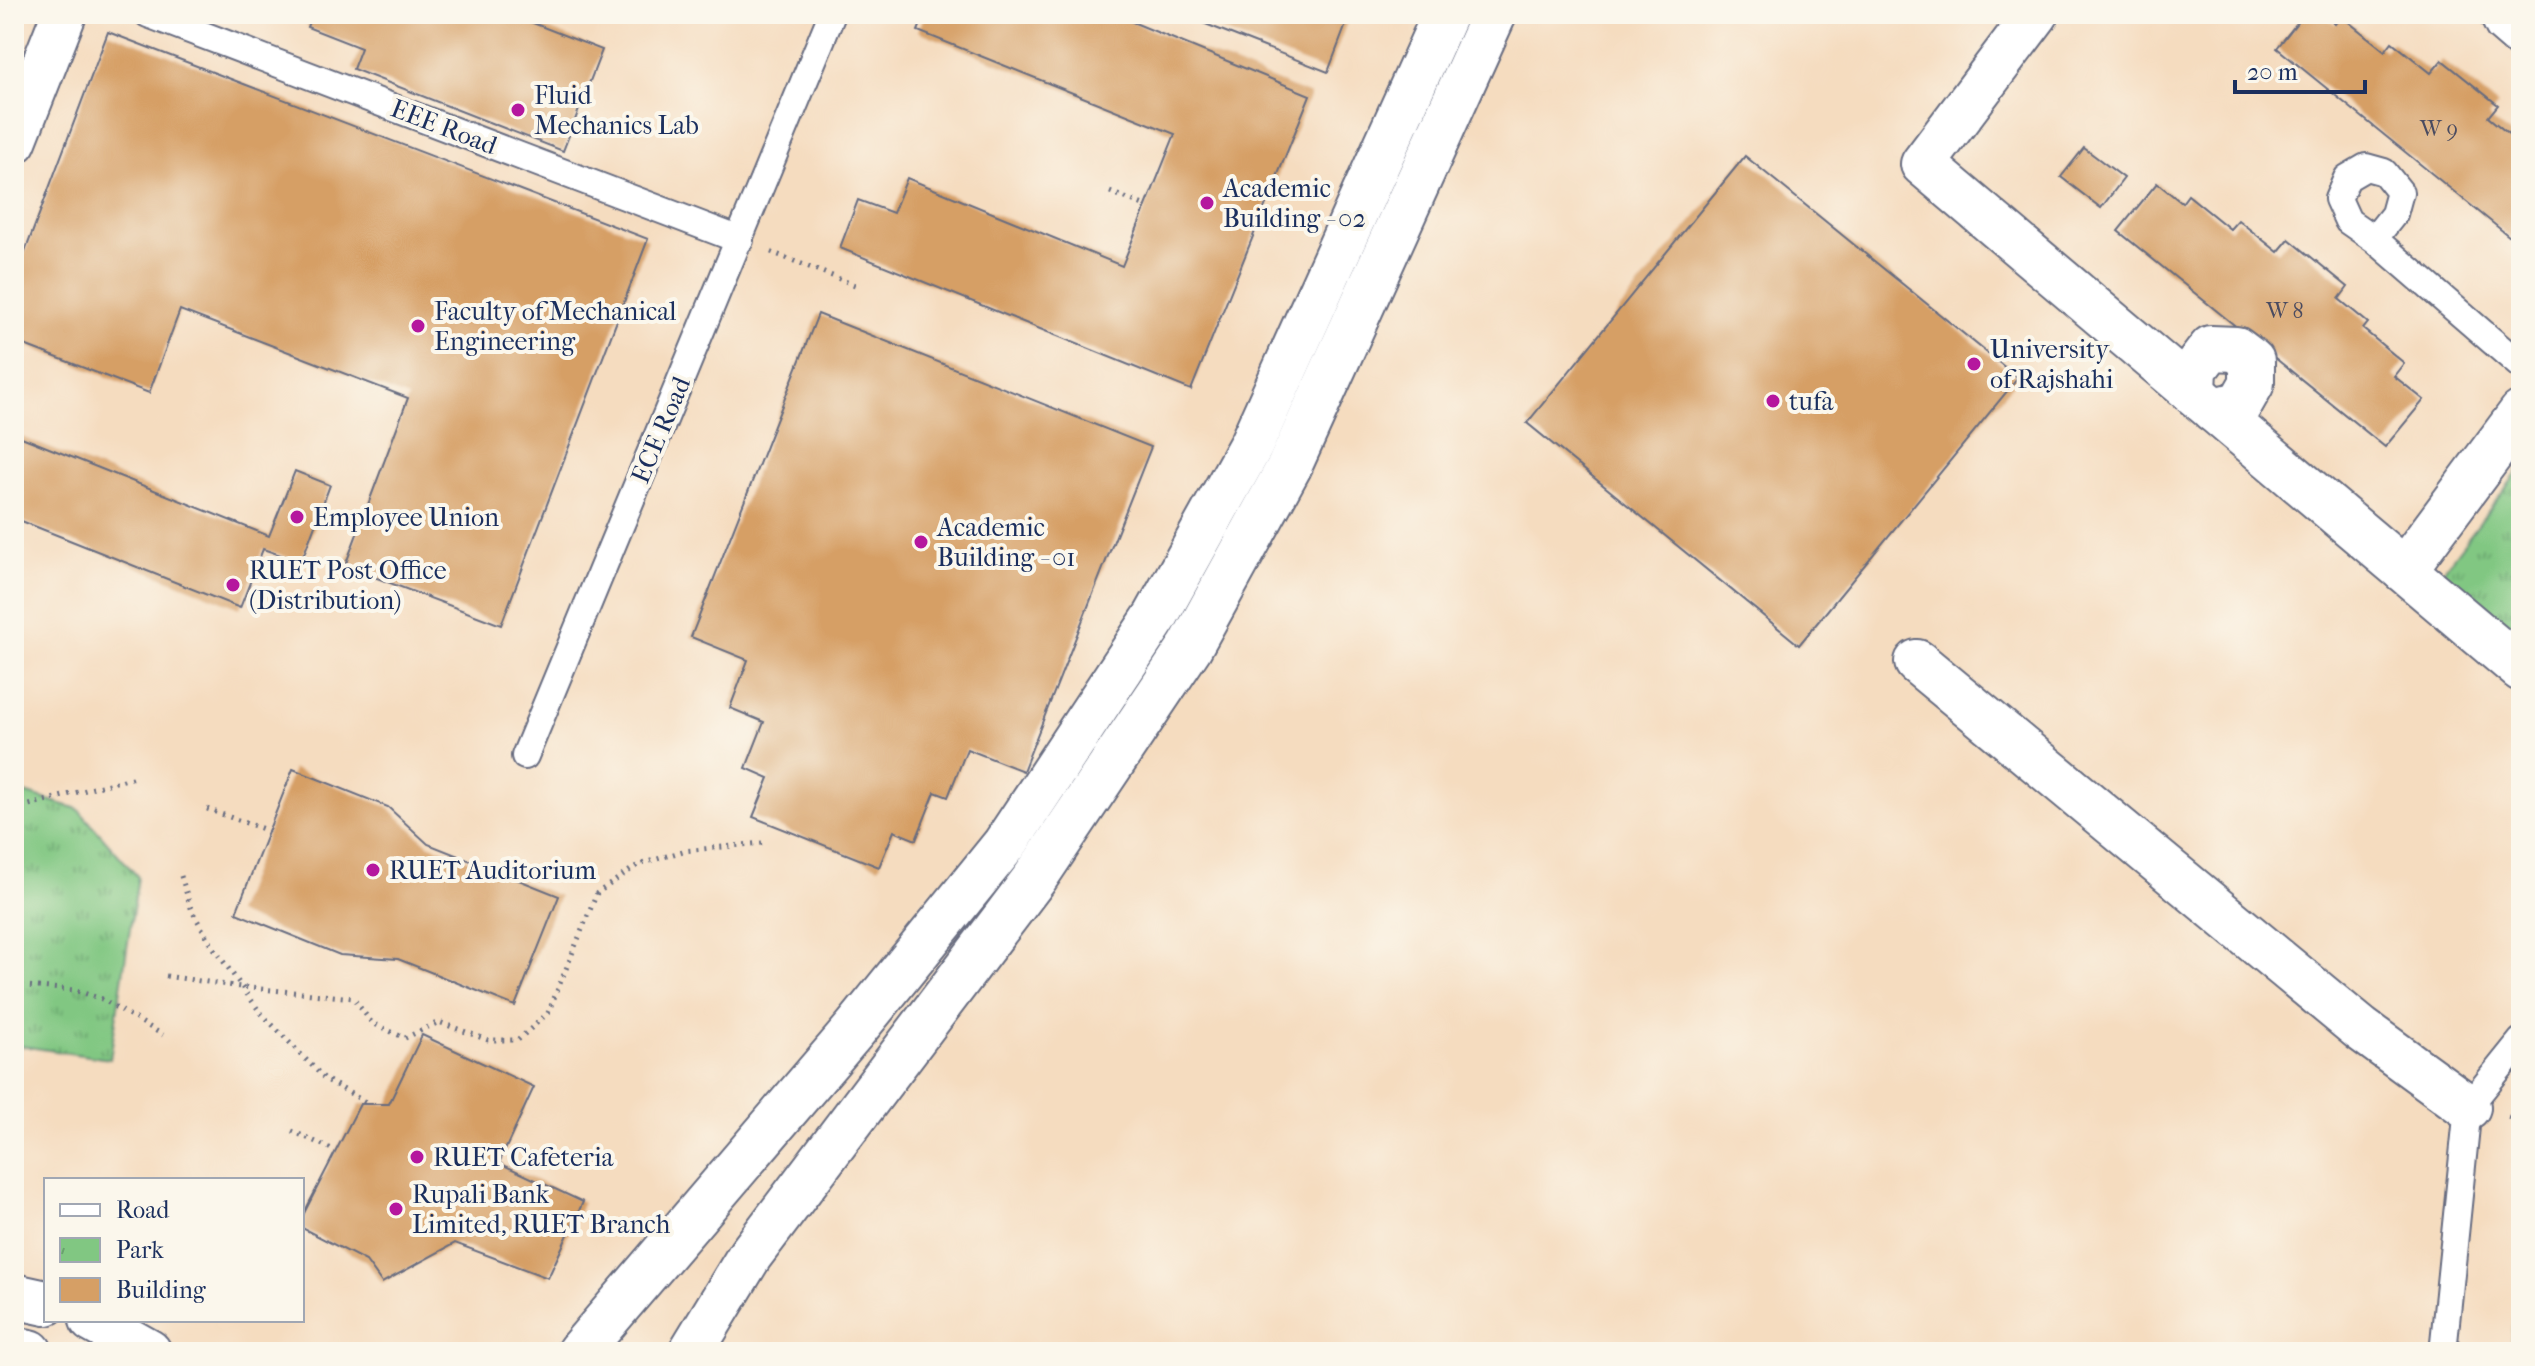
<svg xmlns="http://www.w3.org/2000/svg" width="2535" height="1366" viewBox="0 0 2535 1366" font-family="'IM FELL French Canon',serif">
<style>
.park{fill:url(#park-tufts);stroke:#4e7b70;stroke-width:2}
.building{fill:#d69f65}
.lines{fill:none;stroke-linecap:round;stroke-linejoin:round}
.service-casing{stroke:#676c80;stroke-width:30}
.minor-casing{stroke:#676c80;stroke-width:48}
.secondary-casing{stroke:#676c80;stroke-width:48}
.trunk-casing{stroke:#676c80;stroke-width:48}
.path{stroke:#676c80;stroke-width:5;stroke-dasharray:2 6;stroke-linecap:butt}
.service{stroke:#fff;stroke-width:26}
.minor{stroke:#fff;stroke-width:44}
.secondary{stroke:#fff;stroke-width:44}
.trunk{stroke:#fff;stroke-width:44}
.poi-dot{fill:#b5179e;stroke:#fbf7ec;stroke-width:3}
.labels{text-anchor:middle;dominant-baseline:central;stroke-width:8;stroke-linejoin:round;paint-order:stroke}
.number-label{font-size:22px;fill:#4a4b60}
.poi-label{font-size:26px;fill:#1b2f5e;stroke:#fbf7ec;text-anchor:start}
.street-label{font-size:26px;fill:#1b2f5e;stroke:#fbf7ec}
</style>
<defs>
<pattern id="park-tufts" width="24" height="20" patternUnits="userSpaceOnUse" patternTransform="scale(2)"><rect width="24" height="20" fill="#81c782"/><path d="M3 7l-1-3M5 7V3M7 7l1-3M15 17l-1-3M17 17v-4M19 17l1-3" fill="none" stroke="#69a26e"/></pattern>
</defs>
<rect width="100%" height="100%" fill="#fbf7ec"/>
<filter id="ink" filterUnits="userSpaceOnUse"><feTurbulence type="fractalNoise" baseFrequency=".0125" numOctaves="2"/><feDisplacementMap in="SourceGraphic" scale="16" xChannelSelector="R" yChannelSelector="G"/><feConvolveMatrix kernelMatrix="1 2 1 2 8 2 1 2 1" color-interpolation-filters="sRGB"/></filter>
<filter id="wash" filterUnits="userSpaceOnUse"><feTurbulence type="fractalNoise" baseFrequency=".006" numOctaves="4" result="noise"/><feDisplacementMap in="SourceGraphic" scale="32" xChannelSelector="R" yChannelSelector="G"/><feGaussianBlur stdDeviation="1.8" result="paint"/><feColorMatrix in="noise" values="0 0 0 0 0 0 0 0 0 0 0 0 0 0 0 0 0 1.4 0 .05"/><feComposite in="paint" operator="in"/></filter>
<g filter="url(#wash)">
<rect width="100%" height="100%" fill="#f5dcbf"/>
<g class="park">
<polygon points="2521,468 2521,657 2433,584"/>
<polygon points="14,790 78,809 138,877 110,1059 14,1045"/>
<polygon points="2521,1251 2521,1352 2510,1352"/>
</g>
<g id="blocks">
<g class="building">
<polygon points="312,14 510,14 602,50 563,151 353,69 361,48 307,27"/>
<polygon points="583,14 609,14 606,23"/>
<polygon points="925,14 1113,14 1310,95 1191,390 840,248 858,200 893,213 907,178 1122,266 1175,134 918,31"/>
<polygon points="1180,14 1350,14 1328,72"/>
<polygon points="2304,14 2323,14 2335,24 2341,16 2385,51 2392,42 2431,73 2442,60 2498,105 2488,117 2516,140 2512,146 2521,154 2521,246 2277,48"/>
<polygon points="108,32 648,239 501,625 345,566 408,398 180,310 149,393 14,341 14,281"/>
<polygon points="2084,148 2124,178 2101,208 2061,177"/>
<polygon points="1745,156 2018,378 1799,645 1527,423"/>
<polygon points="2157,183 2182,203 2188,195 2230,229 2238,220 2278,252 2289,239 2348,287 2339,299 2368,323 2363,329 2404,363 2394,376 2424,400 2385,447 2118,231"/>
<polygon points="818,314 1151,447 1023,771 967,749 948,797 935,792 916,840 894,831 879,867 753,817 769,778 746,768 764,722 730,708 748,660 691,637"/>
<polygon points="14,434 269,536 295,471 330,485 301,562 263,549 240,608 14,518"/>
<polygon points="293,769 388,807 428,844 559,896 515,1006 398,959 340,955 236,913"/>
<polygon points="422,1035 534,1087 499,1163 583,1202 548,1278 455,1243 382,1283 366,1261 302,1228 302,1217 360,1104 389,1104"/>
</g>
</g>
</g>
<g filter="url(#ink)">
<use href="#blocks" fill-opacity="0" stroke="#676c80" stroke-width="2"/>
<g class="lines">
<defs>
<g id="service">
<polyline points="148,14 740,240"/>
<polyline points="2492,14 2499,28 2521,47"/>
<polyline points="2374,239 2394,214 2400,192 2384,172 2366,167 2347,178 2338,199 2348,221 2374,239 2521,366"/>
<polyline points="525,756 832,14"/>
<polyline points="2443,1352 2468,1107 2521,1041"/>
</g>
<g id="minor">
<polyline points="2036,14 1923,164 2521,669"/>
<polyline points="14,141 64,14"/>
<polyline points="2194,392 2195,369 2211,348 2236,349 2252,361 2252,383 2240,404 2214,410"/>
<polyline points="2404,570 2521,413"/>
<polyline points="1917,662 2361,1029 2468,1107"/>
</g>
<g id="secondary">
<polyline points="579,1352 856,1028 1005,844 1156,616 1251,445 1445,14"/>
<polyline points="691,1352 750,1255 1035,878 1190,647 1289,467 1494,14"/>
</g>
<g id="trunk">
<polyline points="14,1296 46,1303"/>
<polyline points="92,1320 149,1352"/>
<polyline points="14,1349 30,1352"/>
</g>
</defs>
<use href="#service" class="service-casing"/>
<use href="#minor" class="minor-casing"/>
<use href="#secondary" class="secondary-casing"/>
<use href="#trunk" class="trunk-casing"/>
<g class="path">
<polyline points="1110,192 1146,206"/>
<polyline points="771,252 855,285"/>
<polyline points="14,809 135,777"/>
<polyline points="207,809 269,831"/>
<polyline points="181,876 192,911 213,947 260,1012 325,1079 369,1104"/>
<polyline points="166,976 241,987 353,998 372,1023 405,1038 439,1022 488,1040 518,1040 548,1013 597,893 638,865 683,851 762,843"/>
<polyline points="14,985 74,990 102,999 163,1035"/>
<polyline points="2508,1117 2521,1121"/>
<polyline points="292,1131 336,1151"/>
</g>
<use href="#service" class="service"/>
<use href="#minor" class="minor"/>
<use href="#secondary" class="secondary"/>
<use href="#trunk" class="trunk"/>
</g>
</g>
<g class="poi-dot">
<circle cx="518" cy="110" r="8"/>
<circle cx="1207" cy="203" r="8"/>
<circle cx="418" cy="326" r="8"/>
<circle cx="1974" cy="364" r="8"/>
<circle cx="1773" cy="401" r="8"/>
<circle cx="297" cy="517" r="8"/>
<circle cx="921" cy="542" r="8"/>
<circle cx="233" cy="585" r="8"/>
<circle cx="373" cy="870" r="8"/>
<circle cx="417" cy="1157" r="8"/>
<circle cx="396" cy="1209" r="8"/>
</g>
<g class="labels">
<g class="number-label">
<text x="2439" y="129">W 9</text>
<text x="2285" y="311">W 8</text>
</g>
<g class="poi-label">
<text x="534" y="95">Fluid<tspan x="534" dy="30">Mechanics Lab</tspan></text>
<text x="1223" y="188">Academic<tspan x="1223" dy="30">Building - 02</tspan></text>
<text x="434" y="311">Faculty of Mechanical<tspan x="434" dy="30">Engineering</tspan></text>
<text x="1990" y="349">University<tspan x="1990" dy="30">of Rajshahi</tspan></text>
<text x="1789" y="401">tufa</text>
<text x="313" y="517">Employee Union</text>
<text x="937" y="527">Academic<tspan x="937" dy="30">Building - 01</tspan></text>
<text x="249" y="570">RUET Post Office<tspan x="249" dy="30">(Distribution)</tspan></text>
<text x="389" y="870">RUET Auditorium</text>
<text x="433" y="1157">RUET Cafeteria</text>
<text x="412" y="1194">Rupali Bank<tspan x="412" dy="30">Limited, RUET Branch</tspan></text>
</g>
<g class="street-label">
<text transform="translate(444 127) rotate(21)">EEE Road</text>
<text transform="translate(661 430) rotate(-67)">ECE Road</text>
</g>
</g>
<rect width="2535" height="1366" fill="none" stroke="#fbf7ec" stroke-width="48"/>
<rect x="44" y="1178" width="260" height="144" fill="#fbf7ec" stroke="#a1a7b3" stroke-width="2"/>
<rect x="60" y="1204" width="40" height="12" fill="#ffffff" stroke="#a1a7b3" stroke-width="2"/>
<text x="116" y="1218" font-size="24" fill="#1b2f5e">Road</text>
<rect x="60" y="1238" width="40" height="24" fill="url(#park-tufts)" stroke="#a1a7b3" stroke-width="2"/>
<text x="116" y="1258" font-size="24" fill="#1b2f5e">Park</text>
<rect x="60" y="1278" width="40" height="24" fill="#d69f65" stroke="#a1a7b3" stroke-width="2"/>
<text x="116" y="1298" font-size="24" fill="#1b2f5e">Building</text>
<path d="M2235 80v12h130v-12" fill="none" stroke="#1b2f5e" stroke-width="4"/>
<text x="2247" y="80" font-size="24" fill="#1b2f5e" stroke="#fbf7ec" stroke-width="6" paint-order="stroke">20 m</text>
</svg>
